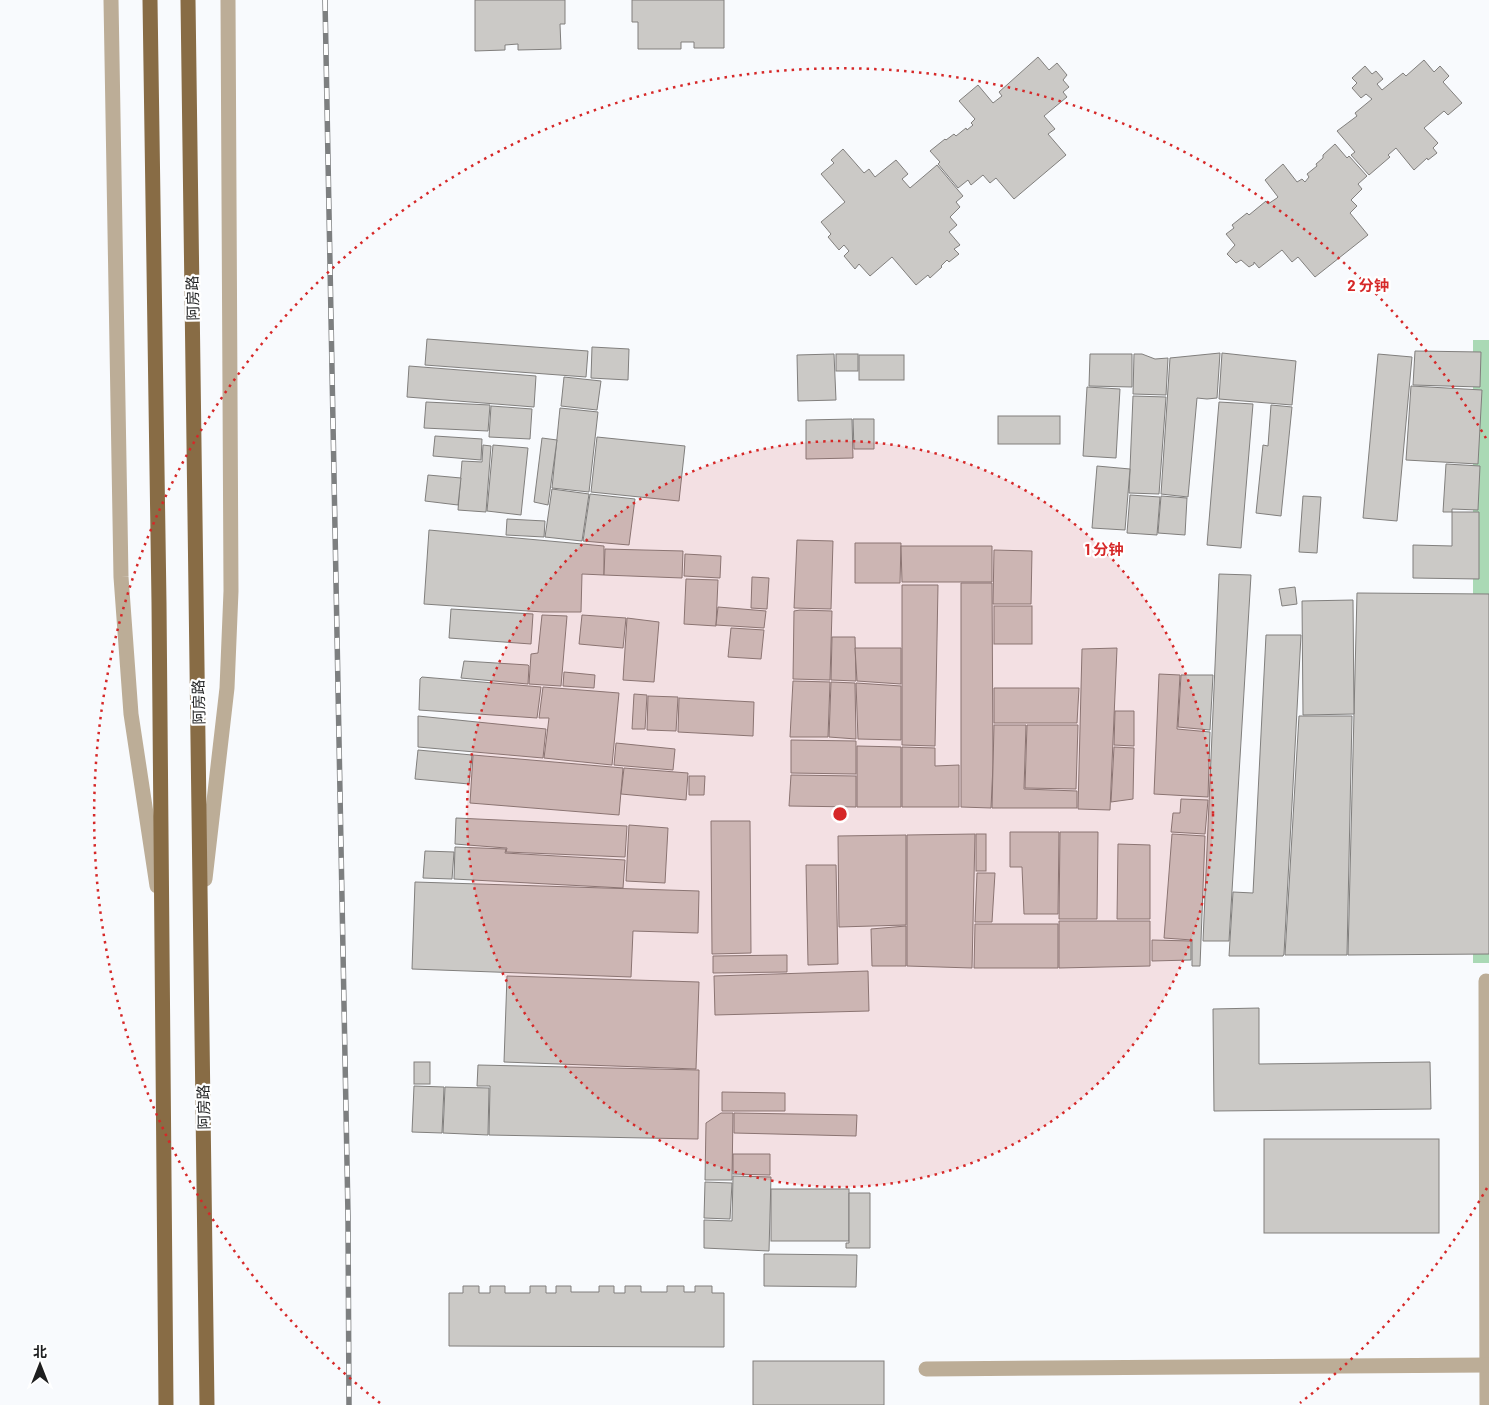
<svg xmlns="http://www.w3.org/2000/svg" width="1489" height="1405" viewBox="0 0 1489 1405" font-family="Barlow,'Noto Sans SC',sans-serif">
<style>
.green{fill:#aad9b5}
.building{fill:#cbc9c6;stroke:#817f7d}
.lines{fill:none;stroke-linecap:round;stroke-linejoin:round}
.minor{stroke:#bcad97;stroke-width:15}
.major{stroke:#886c45;stroke-width:15}
.rail-casing{stroke:#7d7f80;stroke-width:5.5}
.rail{stroke:#fff;stroke-width:4;stroke-dasharray:11;stroke-linecap:butt}
.ring{fill:none;stroke:#d62828;stroke-width:2.5;stroke-dasharray:2.5 5}
.labels{text-anchor:middle;dominant-baseline:central;stroke-width:4.5;stroke-linejoin:round;paint-order:stroke}
.street-label{font-size:15px;fill:#1e1f20;stroke:#fff}
.centre{fill:#d62828;stroke:#fff;stroke-width:2.5}
.ring-label{font-size:15px;text-anchor:middle;font-weight:bold;fill:#d62828;stroke:#fff;stroke-width:4.5;stroke-linejoin:round;paint-order:stroke}
</style>
<rect width="100%" height="100%" fill="#f8fafd"/>
<rect class="green" x="1473" y="340" width="16" height="623"/>
<g class="building">
<polygon points="475,0 565,0 565,24 560,24 561,49 518,50 518,44 505,45 505,50 475,51"/>
<polygon points="632,0 724,0 724,48 694,48 694,42 681,42 681,49 638,49 638,22 632,22"/>
<polygon points="1038,57 1049,70 1057,63 1067,75 1063,80 1069,87 1063,92 1067,97 1044,116 1055,129 1048,134 1066,155 1014,199 996,178 990,183 983,175 971,185 968,180 958,188 938,164 940,162 930,151 945,139 946,140 954,134 956,136 966,128 967,130 973,125 971,123 975,119 959,101 978,85 993,103 1002,96 999,92"/>
<polygon points="1424,60 1434,72 1440,66 1449,76 1443,82 1462,103 1448,115 1444,111 1424,128 1438,143 1433,148 1437,153 1428,160 1427,158 1414,170 1396,148 1388,155 1390,157 1369,175 1351,155 1355,152 1337,131 1357,116 1355,113 1372,99 1366,94 1361,98 1352,88 1357,83 1352,78 1365,66 1372,74 1376,71 1383,79 1377,84 1382,90 1403,73 1406,76"/>
<polygon points="1335,144 1347,158 1349,156 1367,176 1358,184 1362,189 1351,200 1357,206 1350,213 1368,235 1315,277 1298,257 1292,262 1282,250 1259,268 1254,262 1254,264 1249,267 1241,260 1236,263 1227,254 1235,245 1226,234 1234,228 1232,225 1247,213 1249,215 1266,201 1268,204 1277,198 1278,197 1265,180 1283,164 1297,182 1302,179 1305,182 1309,177 1307,174 1317,166 1316,164 1323,158 1323,155"/>
<polygon points="843,149 864,173 869,169 875,177 896,160 908,174 902,179 910,188 937,165 963,196 956,202 960,207 950,217 957,225 949,232 960,245 954,249 959,254 949,262 947,260 941,266 942,267 930,278 928,275 916,285 892,257 870,276 859,264 855,269 844,256 849,251 844,245 839,250 828,237 831,234 821,222 845,202 821,174 834,163 831,160"/>
<polygon points="427,339 588,351 586,377 425,365"/>
<polygon points="592,347 629,349 628,380 591,378"/>
<polygon points="1415,351 1481,352 1480,387 1413,385"/>
<polygon points="1220,353 1217,398 1207,399 1197,398 1188,497 1161,494 1170,358"/>
<polygon points="1222,353 1296,361 1292,405 1219,399"/>
<polygon points="834,354 836,400 798,401 797,355"/>
<rect x="836" y="354" width="22" height="17"/>
<polygon points="1090,354 1132,354 1132,387 1089,386"/>
<polygon points="1134,354 1142,354 1155,359 1168,358 1166,395 1133,394"/>
<polygon points="1378,354 1412,357 1397,521 1363,518"/>
<rect x="859" y="355" width="45" height="25"/>
<polygon points="409,366 536,376 534,407 407,397"/>
<polygon points="564,377 601,381 597,410 561,406"/>
<polygon points="1411,386 1482,390 1478,464 1406,460"/>
<polygon points="1087,387 1120,389 1116,458 1083,456"/>
<polygon points="1133,396 1166,397 1159,494 1129,493"/>
<polygon points="426,402 490,405 488,431 424,428"/>
<polygon points="1219,402 1253,404 1241,548 1207,545"/>
<polygon points="1271,405 1292,407 1281,516 1256,513 1263,445 1268,446"/>
<polygon points="491,406 532,409 530,439 489,437"/>
<polygon points="560,408 598,412 589,492 552,488"/>
<rect x="998" y="416" width="62" height="28"/>
<polygon points="852,419 853,458 806,459 806,420"/>
<polygon points="853,419 874,419 874,449 854,449"/>
<polygon points="435,436 482,439 481,460 433,456"/>
<polygon points="597,437 685,446 679,501 591,492"/>
<polygon points="542,438 557,440 548,505 534,502"/>
<polygon points="483,445 491,446 486,512 458,510 462,461 482,462"/>
<polygon points="493,445 528,448 521,515 487,511"/>
<polygon points="1446,464 1480,466 1478,510 1452,509 1452,512 1443,512"/>
<polygon points="1097,466 1130,469 1125,530 1092,528"/>
<polygon points="428,475 461,478 458,505 425,501"/>
<polygon points="552,489 589,494 582,541 545,537"/>
<polygon points="590,494 635,499 629,545 583,541"/>
<polygon points="1130,495 1160,497 1157,535 1127,533"/>
<polygon points="1161,496 1187,498 1185,535 1158,533"/>
<polygon points="1303,496 1321,497 1317,553 1299,552"/>
<polygon points="1452,512 1479,512 1479,579 1413,578 1413,545 1452,546"/>
<polygon points="507,519 545,521 544,537 506,535"/>
<polygon points="429,530 604,546 604,575 582,574 581,612 543,612 424,604"/>
<polygon points="797,540 833,541 831,609 794,608"/>
<polygon points="855,543 901,543 900,583 855,583"/>
<polygon points="901,546 992,546 992,582 902,582"/>
<polygon points="605,549 683,551 682,578 604,575"/>
<polygon points="994,550 1032,551 1031,604 993,604"/>
<polygon points="685,554 721,556 720,578 684,576"/>
<polygon points="1219,574 1251,575 1229,941 1203,941"/>
<polygon points="752,577 769,578 767,609 751,608"/>
<polygon points="686,579 718,580 716,626 684,624"/>
<polygon points="961,583 992,583 993,765 991,808 961,807"/>
<polygon points="902,585 938,585 935,746 902,745"/>
<polygon points="1295,587 1297,604 1282,606 1279,589"/>
<polygon points="1357,593 1489,594 1489,954 1348,955"/>
<polygon points="1353,600 1354,714 1303,715 1302,601"/>
<rect x="994" y="606" width="38" height="38"/>
<polygon points="718,607 766,611 764,628 716,625"/>
<polygon points="451,609 533,614 531,644 449,638"/>
<polygon points="800,610 832,611 830,680 793,679 794,611"/>
<polygon points="542,615 567,616 561,686 529,684 531,654 538,653"/>
<polygon points="582,615 626,618 623,648 579,644"/>
<polygon points="627,618 659,622 654,682 623,680"/>
<polygon points="731,628 764,630 761,659 728,657"/>
<polygon points="1266,635 1301,635 1284,954 1283,956 1229,956 1233,892 1253,893"/>
<polygon points="832,637 855,637 856,681 831,680"/>
<polygon points="855,648 901,648 901,684 857,681"/>
<polygon points="1117,648 1110,810 1078,809 1082,649"/>
<polygon points="464,661 528,665 529,666 528,684 461,678"/>
<polygon points="564,672 595,675 594,688 563,686"/>
<polygon points="1159,674 1180,675 1177,729 1210,732 1208,797 1154,794"/>
<polygon points="1181,675 1213,675 1210,730 1178,727"/>
<polygon points="422,677 541,687 537,718 419,710 420,679"/>
<polygon points="793,681 830,682 828,737 790,737"/>
<polygon points="831,682 855,683 856,739 829,737"/>
<polygon points="856,683 901,686 901,740 858,739"/>
<polygon points="543,687 619,693 612,765 544,758 549,718 539,718"/>
<polygon points="994,688 1079,688 1077,723 994,723"/>
<polygon points="634,694 647,695 645,729 632,729"/>
<polygon points="648,696 678,697 676,731 647,730"/>
<polygon points="679,698 754,702 753,736 678,732"/>
<polygon points="1115,711 1134,711 1134,746 1114,745"/>
<polygon points="418,716 546,729 543,758 418,747"/>
<polygon points="1299,716 1352,716 1347,955 1285,955"/>
<polygon points="994,725 1026,725 1024,789 1077,791 1077,808 992,808"/>
<polygon points="1027,725 1078,725 1076,789 1025,788"/>
<polygon points="791,740 856,741 856,774 791,773"/>
<polygon points="616,743 675,749 673,770 614,765"/>
<polygon points="857,746 901,747 901,807 857,807"/>
<polygon points="902,747 935,748 935,766 959,765 959,807 902,807"/>
<polygon points="1114,747 1134,748 1133,799 1111,802"/>
<polygon points="418,750 472,755 469,784 415,779"/>
<polygon points="473,755 623,768 619,815 470,803"/>
<polygon points="624,768 688,773 686,800 621,794"/>
<polygon points="791,775 856,776 856,807 789,806"/>
<polygon points="689,776 705,776 704,795 689,795"/>
<polygon points="1181,799 1208,800 1205,834 1171,832 1173,813 1180,813"/>
<polygon points="456,818 627,826 625,857 506,852 507,848 506,848 455,844"/>
<polygon points="711,821 750,821 751,953 712,954"/>
<polygon points="629,825 668,828 665,883 626,881"/>
<polygon points="1010,832 1059,832 1058,914 1024,914 1022,867 1010,867"/>
<polygon points="1060,832 1098,832 1097,919 1059,919"/>
<polygon points="975,834 972,968 907,966 907,835"/>
<rect x="976" y="834" width="10" height="37"/>
<polygon points="1172,834 1205,836 1200,966 1192,966 1192,940 1164,938"/>
<polygon points="906,835 906,925 839,927 838,836"/>
<polygon points="1118,844 1150,845 1150,919 1117,919"/>
<polygon points="455,847 506,849 505,853 625,860 623,888 454,879"/>
<polygon points="425,851 454,852 452,879 423,878"/>
<polygon points="806,865 836,865 838,964 808,965"/>
<polygon points="977,873 995,873 992,922 975,922"/>
<polygon points="415,882 699,891 698,933 633,931 631,977 412,969"/>
<polygon points="1059,921 1150,921 1150,966 1059,968"/>
<polygon points="975,924 1058,924 1058,968 974,968"/>
<polygon points="906,926 906,966 872,966 871,929"/>
<polygon points="1152,940 1191,941 1191,960 1152,961"/>
<polygon points="787,955 787,972 713,973 713,956"/>
<polygon points="868,971 869,1011 715,1015 714,976"/>
<polygon points="507,976 699,982 696,1069 504,1062"/>
<polygon points="1259,1008 1259,1064 1430,1062 1431,1109 1214,1111 1213,1009"/>
<rect x="414" y="1062" width="16" height="22"/>
<polygon points="478,1065 699,1070 698,1139 489,1135 490,1086 477,1086"/>
<polygon points="414,1086 444,1087 442,1133 412,1132"/>
<polygon points="445,1087 489,1088 488,1135 443,1133"/>
<polygon points="722,1092 785,1093 785,1111 722,1111"/>
<polygon points="721,1113 733,1113 732,1180 705,1180 706,1123"/>
<polygon points="734,1113 857,1115 856,1136 734,1133"/>
<rect x="1264" y="1139" width="175" height="94"/>
<polygon points="733,1154 770,1154 770,1175 733,1174"/>
<polygon points="733,1176 771,1177 769,1251 704,1248 704,1220 732,1221"/>
<polygon points="705,1182 732,1183 730,1219 704,1218"/>
<rect x="771" y="1189" width="78" height="52"/>
<polygon points="849,1193 870,1193 870,1248 846,1248 846,1243 849,1243"/>
<polygon points="764,1254 857,1255 856,1287 764,1286"/>
<polygon points="463,1286 479,1286 479,1293 490,1293 490,1286 505,1286 505,1293 530,1293 530,1286 546,1286 546,1293 556,1293 556,1286 571,1286 571,1292 599,1292 599,1286 614,1286 614,1293 625,1293 625,1286 641,1286 641,1292 667,1292 667,1286 684,1286 684,1292 695,1292 695,1286 712,1286 712,1293 724,1293 724,1347 449,1346 449,1293 463,1293"/>
<rect x="753" y="1361" width="131" height="44"/>
</g>
<g class="lines">
<g class="minor">
<polyline points="111,0 121,577 131,714 157,886"/>
<polyline points="205,879 227,688 231,591 228,0"/>
<polyline points="1486,981 1487,1405"/>
<polyline points="926,1369 1487,1365"/>
</g>
<g class="major">
<polyline points="150,0 159,603 166,1405"/>
<polyline points="188,0 207,1405"/>
</g>
<defs>
<polyline id="rail" points="325,0 348,1216 349,1405"/>
</defs>
<use href="#rail" class="rail-casing"/>
<use href="#rail" class="rail"/>
</g>
<circle cx="840" cy="814" r="373" fill="#d62828" fill-opacity=".12"/>
<g class="ring">
<circle cx="840" cy="814" r="373"/>
<path d="M1487 1188A747 747 0 0 1 1300 1403M380 1403A747 747 0 1 1 1487 440"/>
</g>
<g class="labels">
<g class="street-label">
<text transform="translate(192 298) rotate(-91)">阿房路</text>
<text transform="translate(198 702) rotate(-91)">阿房路</text>
<text transform="translate(203 1107) rotate(-91)">阿房路</text>
</g>
</g>
<circle cx="840" cy="814" r="8" class="centre"/>
<g class="ring-label">
<text x="1368" y="291">2 分钟</text>
<text x="1104" y="555">1 分钟</text>
</g>
<g transform="translate(40 1365)" stroke="#ffffff" stroke-width="4" paint-order="stroke">
<path d="M0-4L9 19L0 12L-9 19Z" fill="#1e1f20"/>
<text y="-8" font-size="14" font-weight="bold" text-anchor="middle" fill="#1e1f20">北</text>
</g>
</svg>
